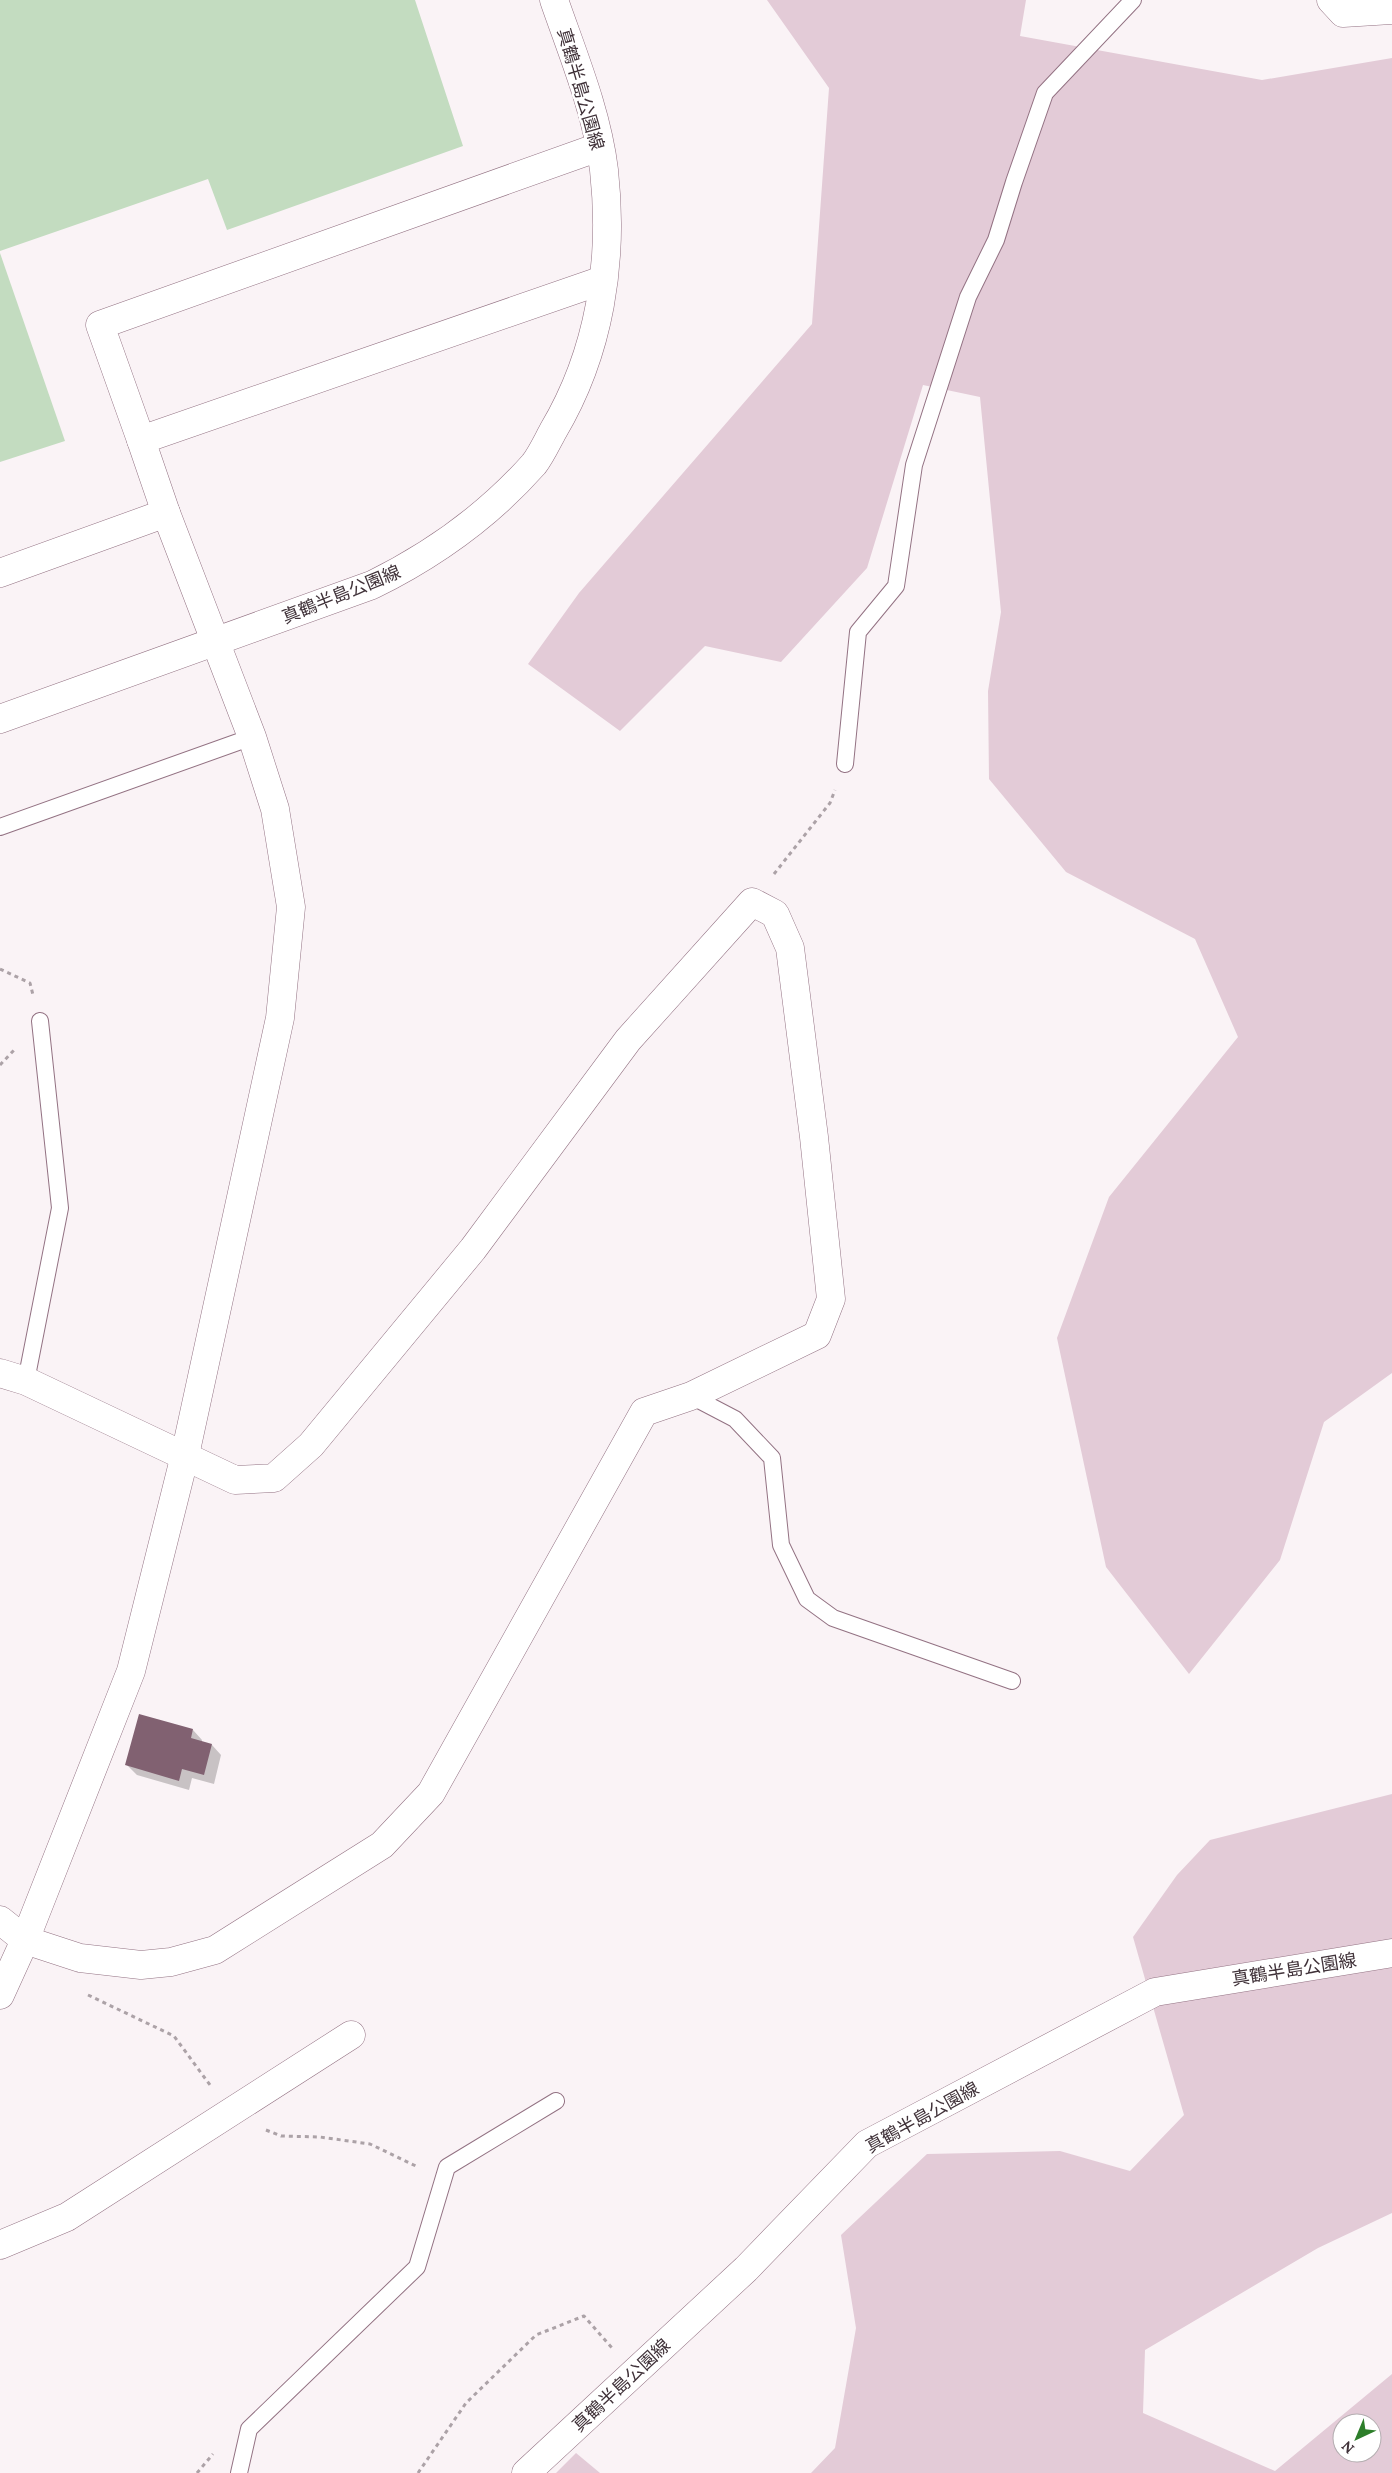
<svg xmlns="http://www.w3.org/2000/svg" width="1392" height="2473" viewBox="0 0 1392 2473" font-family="Lora,'Noto Sans JP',serif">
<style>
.green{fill:#e3cbd7;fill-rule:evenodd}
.water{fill:#c3dcc0}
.shadow{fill:#0003}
.building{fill:#816171}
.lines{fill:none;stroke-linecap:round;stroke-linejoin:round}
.service-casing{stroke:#937283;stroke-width:18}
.minor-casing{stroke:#937283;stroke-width:29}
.secondary-casing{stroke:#937283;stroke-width:29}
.path{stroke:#aca2a7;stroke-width:3;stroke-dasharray:4 4;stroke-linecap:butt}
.service{stroke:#fff;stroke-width:16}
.minor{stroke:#fff;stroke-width:28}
.secondary{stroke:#fff;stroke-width:28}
.labels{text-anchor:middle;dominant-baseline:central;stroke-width:5;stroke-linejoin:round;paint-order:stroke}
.street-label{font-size:18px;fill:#403239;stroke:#fff}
</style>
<rect width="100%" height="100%" fill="#faf3f6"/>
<g class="green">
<polygon points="767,0 1026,0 1020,36 1262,80 1392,58 1392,1373 1324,1422 1280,1560 1189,1674 1106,1567 1057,1338 1109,1197 1238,1037 1195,939 1066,872 989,779 988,691 1001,612 980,397 923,385 867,568 781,662 705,646 620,731 528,664 579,593 812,324 829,88"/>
<path d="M1392 1794V2213L1318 2248 1145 2350 1143 2413 1275 2471 1392 2374V2473H811L835 2448 856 2328 841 2235 927 2154 1060 2151 1130 2171 1184 2115 1133 1937 1177 1875 1210 1840ZM1342 2423H1372V2453H1342Z"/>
<polygon points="576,2453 600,2473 556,2473"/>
</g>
<g class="water">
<polygon points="0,0 415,0 463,146 227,230 208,179 0,251"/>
<polygon points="0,253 65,441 0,462"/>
</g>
<polygon class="shadow" points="193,1730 202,1740 202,1742 212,1745 221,1755 214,1784 192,1778 189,1790 137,1775 127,1765"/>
<polygon class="building" points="139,1714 193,1729 191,1738 212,1744 204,1775 182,1769 179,1781 125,1765"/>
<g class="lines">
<defs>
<g id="service">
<polyline points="845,764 858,632 896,586 914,465 968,297 996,240 1014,182 1045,93 1133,0"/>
<polyline points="0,827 252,737"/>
<polyline points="26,1381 60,1208 40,1021"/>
<polyline points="691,1396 735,1419 772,1458 781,1545 807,1599 833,1618 1012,1681"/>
<polyline points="239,2473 249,2429 417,2267 447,2167 556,2101"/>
</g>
<g id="minor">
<polyline points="1331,0 1343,13 1392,10"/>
<polyline points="141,440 100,325 599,147"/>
<polyline points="0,573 166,513"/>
<polyline points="0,1373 26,1381 235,1480 274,1478 311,1445 473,1249 628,1040 752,902 775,914 790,948 814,1137 831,1299 817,1335 691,1396 644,1412 431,1793 382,1845 215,1950 171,1962 141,1965 80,1958 25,1940 0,1920"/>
<polyline points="0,1995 25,1940 131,1671 185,1455 280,1018 291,907 275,809 252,737 166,513 141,440 603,280"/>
<polyline points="0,2245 67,2217 351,2035"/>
</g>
<g id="secondary">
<path d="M0 719 372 585C433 555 488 516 534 464 541 455 547 442 553 431 600 352 614 261 604 170 597 112 573 55 554 0"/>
<polyline points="526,2473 746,2269 867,2144 1155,1992 1392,1953"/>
</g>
</defs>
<use href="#service" class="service-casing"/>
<use href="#minor" class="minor-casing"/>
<use href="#secondary" class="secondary-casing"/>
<g class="path">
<polyline points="774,874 830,803 835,790"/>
<polyline points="0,969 30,983 33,995"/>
<polyline points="0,1065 15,1049"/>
<polyline points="88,1995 174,2036 210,2085"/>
<polyline points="266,2130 281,2136 320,2137 370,2144 418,2167"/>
<polyline points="197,2473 213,2454"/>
<polyline points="418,2473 466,2403 536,2335 584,2316 612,2348"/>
</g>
<use href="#service" class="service"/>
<use href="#minor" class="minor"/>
<use href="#secondary" class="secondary"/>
</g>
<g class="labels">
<g class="street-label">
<text transform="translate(581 89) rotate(74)">真鶴半島公園線</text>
<text transform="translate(341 594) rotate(-22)">真鶴半島公園線</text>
<text transform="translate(1294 1969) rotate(-9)">真鶴半島公園線</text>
<text transform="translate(922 2117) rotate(-29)">真鶴半島公園線</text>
<text transform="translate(621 2385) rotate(-43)">真鶴半島公園線</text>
</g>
</g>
<g transform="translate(1357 2438) rotate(224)"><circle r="24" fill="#ffffff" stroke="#b3adb0"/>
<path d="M0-4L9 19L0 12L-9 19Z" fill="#2d7e2a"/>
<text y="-8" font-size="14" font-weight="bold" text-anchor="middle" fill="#403239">N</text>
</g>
</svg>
